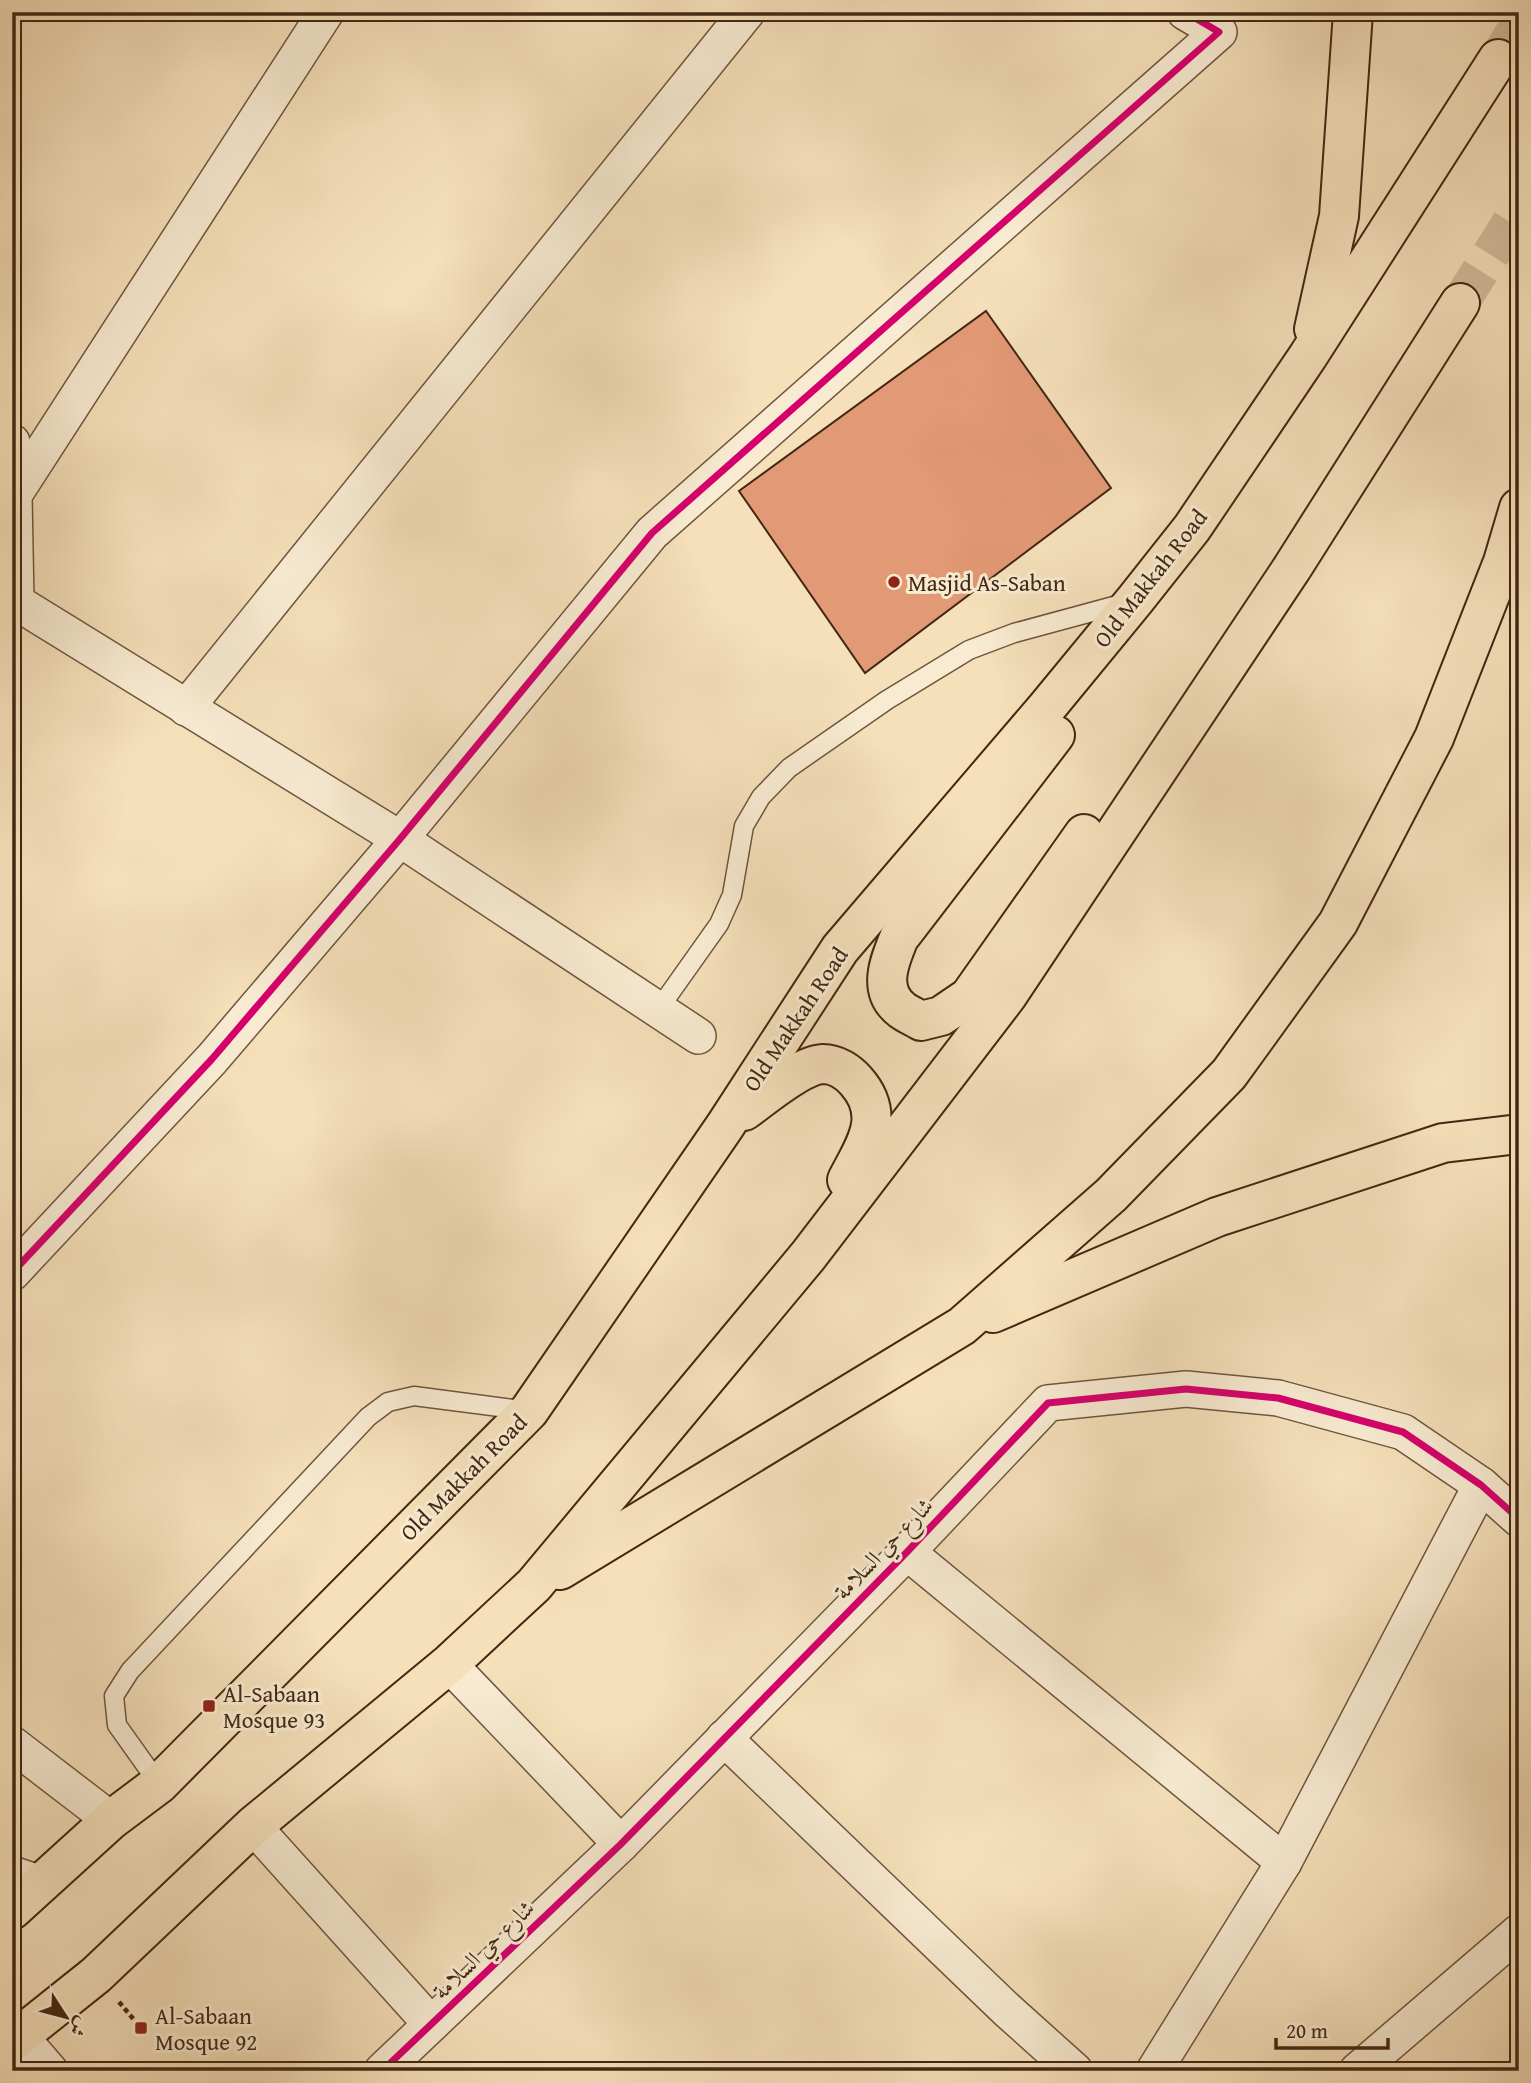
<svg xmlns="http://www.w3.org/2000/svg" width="1531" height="2083" viewBox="0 0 1531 2083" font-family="'Gentium Book Plus',Amiri,serif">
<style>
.building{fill:#e29975;stroke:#432713;stroke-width:2}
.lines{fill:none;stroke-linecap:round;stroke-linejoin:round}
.highway-tunnel{stroke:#d1bb99;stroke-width:38;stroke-dasharray:38 19;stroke-linecap:butt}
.lane-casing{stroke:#70553d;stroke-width:21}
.street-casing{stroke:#70553d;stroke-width:38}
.highway-casing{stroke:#432713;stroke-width:42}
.path{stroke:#432713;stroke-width:4.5;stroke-dasharray:5 3.5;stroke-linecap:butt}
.lane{stroke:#f8ebd2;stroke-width:18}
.street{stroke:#f8ebd2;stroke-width:35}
.highway{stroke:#f5e0ba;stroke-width:38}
.cycleway-casing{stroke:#f8ebd2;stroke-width:11}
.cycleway{stroke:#d6006c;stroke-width:7}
.poi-dot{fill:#8f2418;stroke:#f8ebd2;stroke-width:2.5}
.labels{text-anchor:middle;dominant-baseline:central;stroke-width:6;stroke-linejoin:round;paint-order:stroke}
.street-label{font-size:23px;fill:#432713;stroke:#f8ebd2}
.poi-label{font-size:23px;fill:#432713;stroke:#f8ebd2;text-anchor:start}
</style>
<rect width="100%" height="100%" fill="#f5e0ba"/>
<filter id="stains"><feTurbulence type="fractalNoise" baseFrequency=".00286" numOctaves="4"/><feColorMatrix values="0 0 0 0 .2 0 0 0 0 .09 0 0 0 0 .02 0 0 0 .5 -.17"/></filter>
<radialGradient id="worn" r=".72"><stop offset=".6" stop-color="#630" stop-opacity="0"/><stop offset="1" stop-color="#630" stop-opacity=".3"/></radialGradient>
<polygon class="building" points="986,311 1111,488 865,673 739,491"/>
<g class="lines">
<g class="highway-tunnel">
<polyline points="1498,59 1519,25"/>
<polyline points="1460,303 1519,210"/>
</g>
<defs>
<g id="lane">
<polyline points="658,1010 719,924 732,895 744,826 761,797 789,768 887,700 969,650 1014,633 1125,603"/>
<polyline points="159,1784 117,1725 114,1696 130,1671 368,1417 388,1402 414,1396 529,1411"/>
<polyline points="12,1865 47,1877"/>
</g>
<g id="street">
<polyline points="12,442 14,495"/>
<polyline points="16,602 400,839 698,1036"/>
<polyline points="12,608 16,602 14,495 326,12"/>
<polyline points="186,708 747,12"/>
<polyline points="12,1273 212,1059 400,839 652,533 1219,32 1185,12"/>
<polyline points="907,1552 1284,1862"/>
<polyline points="449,1664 621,1844"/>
<polyline points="724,1738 1006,2009 1075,2071"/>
<polyline points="12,1744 111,1820"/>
<polyline points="253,1826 431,2024"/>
<polyline points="19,2035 50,2071"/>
<polyline points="382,2071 621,1844 907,1552 1048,1403 1186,1389 1278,1398 1403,1432 1481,1485 1519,1519"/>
<polyline points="1154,2071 1284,1862 1481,1485"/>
<polyline points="1357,2071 1519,1932"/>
</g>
<g id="highway">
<polyline points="1314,329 1339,216 1353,12"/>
<path d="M1055 735 899 938C889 962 877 991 902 1010 907 1014 915 1017 921 1021L941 1016 969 997 1084 834"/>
<path d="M744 1111C763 1098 800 1065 823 1064 836 1064 848 1072 856 1081 887 1116 865 1145 847 1180"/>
<polyline points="993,1313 1217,1217 1443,1143 1519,1134"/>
<polyline points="560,1570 962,1326 1111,1195 1229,1074 1338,923 1434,738 1503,562 1519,508"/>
<polyline points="12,1910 111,1820 159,1784 529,1411 725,1126 840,949 1047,707 1135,600 1192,528 1308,356 1498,59"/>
<polyline points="12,2042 96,1975 253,1826 449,1664 534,1585 808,1256 1007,996 1292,568 1460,303"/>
</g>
</defs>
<use href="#lane" class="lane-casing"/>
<use href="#street" class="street-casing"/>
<use href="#highway" class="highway-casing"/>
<polyline class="path" points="119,2002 141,2028"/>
<use href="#lane" class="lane"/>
<use href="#street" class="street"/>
<use href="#highway" class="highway"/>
<defs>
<g id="cycleway">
<polyline points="12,1273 212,1059 400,839 652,533 1219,32 1185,12"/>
<polyline points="382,2071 621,1844 907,1552 1048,1403 1186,1389 1278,1398 1403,1432 1481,1485 1519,1519"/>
</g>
</defs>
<use href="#cycleway" class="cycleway-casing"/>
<use href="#cycleway" class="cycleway"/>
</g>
<g class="poi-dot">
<circle cx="894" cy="582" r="7"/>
<rect x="202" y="1699" width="14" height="14" rx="3.5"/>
<rect x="134" y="2021" width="14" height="14" rx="3.5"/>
</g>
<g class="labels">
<g class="street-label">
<text transform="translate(1150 578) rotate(-52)">Old Makkah Road</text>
<text transform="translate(795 1019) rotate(-56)">Old Makkah Road</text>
<text transform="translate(463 1477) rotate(-45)">Old Makkah Road</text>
<text transform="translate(883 1548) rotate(-46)">شارع حي السلامة</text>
<text transform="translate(483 1949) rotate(-44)">شارع حي السلامة</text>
</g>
<g class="poi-label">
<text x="908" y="582">Masjid As-Saban</text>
<text x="223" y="1693">Al-Sabaan<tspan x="223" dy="26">Mosque 93</tspan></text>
<text x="155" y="2015">Al-Sabaan<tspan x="155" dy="26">Mosque 92</tspan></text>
</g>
</g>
<rect width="1531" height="2083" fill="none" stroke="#f5e0ba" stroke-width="42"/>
<rect x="14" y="14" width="1503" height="2055" fill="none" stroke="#432713" stroke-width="3.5"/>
<rect x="21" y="21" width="1489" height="2041" fill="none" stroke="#432713" stroke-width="2"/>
<g transform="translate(66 2017) rotate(126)" stroke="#f8ebd2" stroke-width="5" paint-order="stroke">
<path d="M0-5L12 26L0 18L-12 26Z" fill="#432713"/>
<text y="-10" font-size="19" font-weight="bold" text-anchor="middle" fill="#432713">ش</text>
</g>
<path d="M1276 2038v10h112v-10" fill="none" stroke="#432713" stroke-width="3.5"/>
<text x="1286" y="2038" font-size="21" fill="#432713" stroke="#f8ebd2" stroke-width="5" paint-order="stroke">20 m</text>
<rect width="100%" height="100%" filter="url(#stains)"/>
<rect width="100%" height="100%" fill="url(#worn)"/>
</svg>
